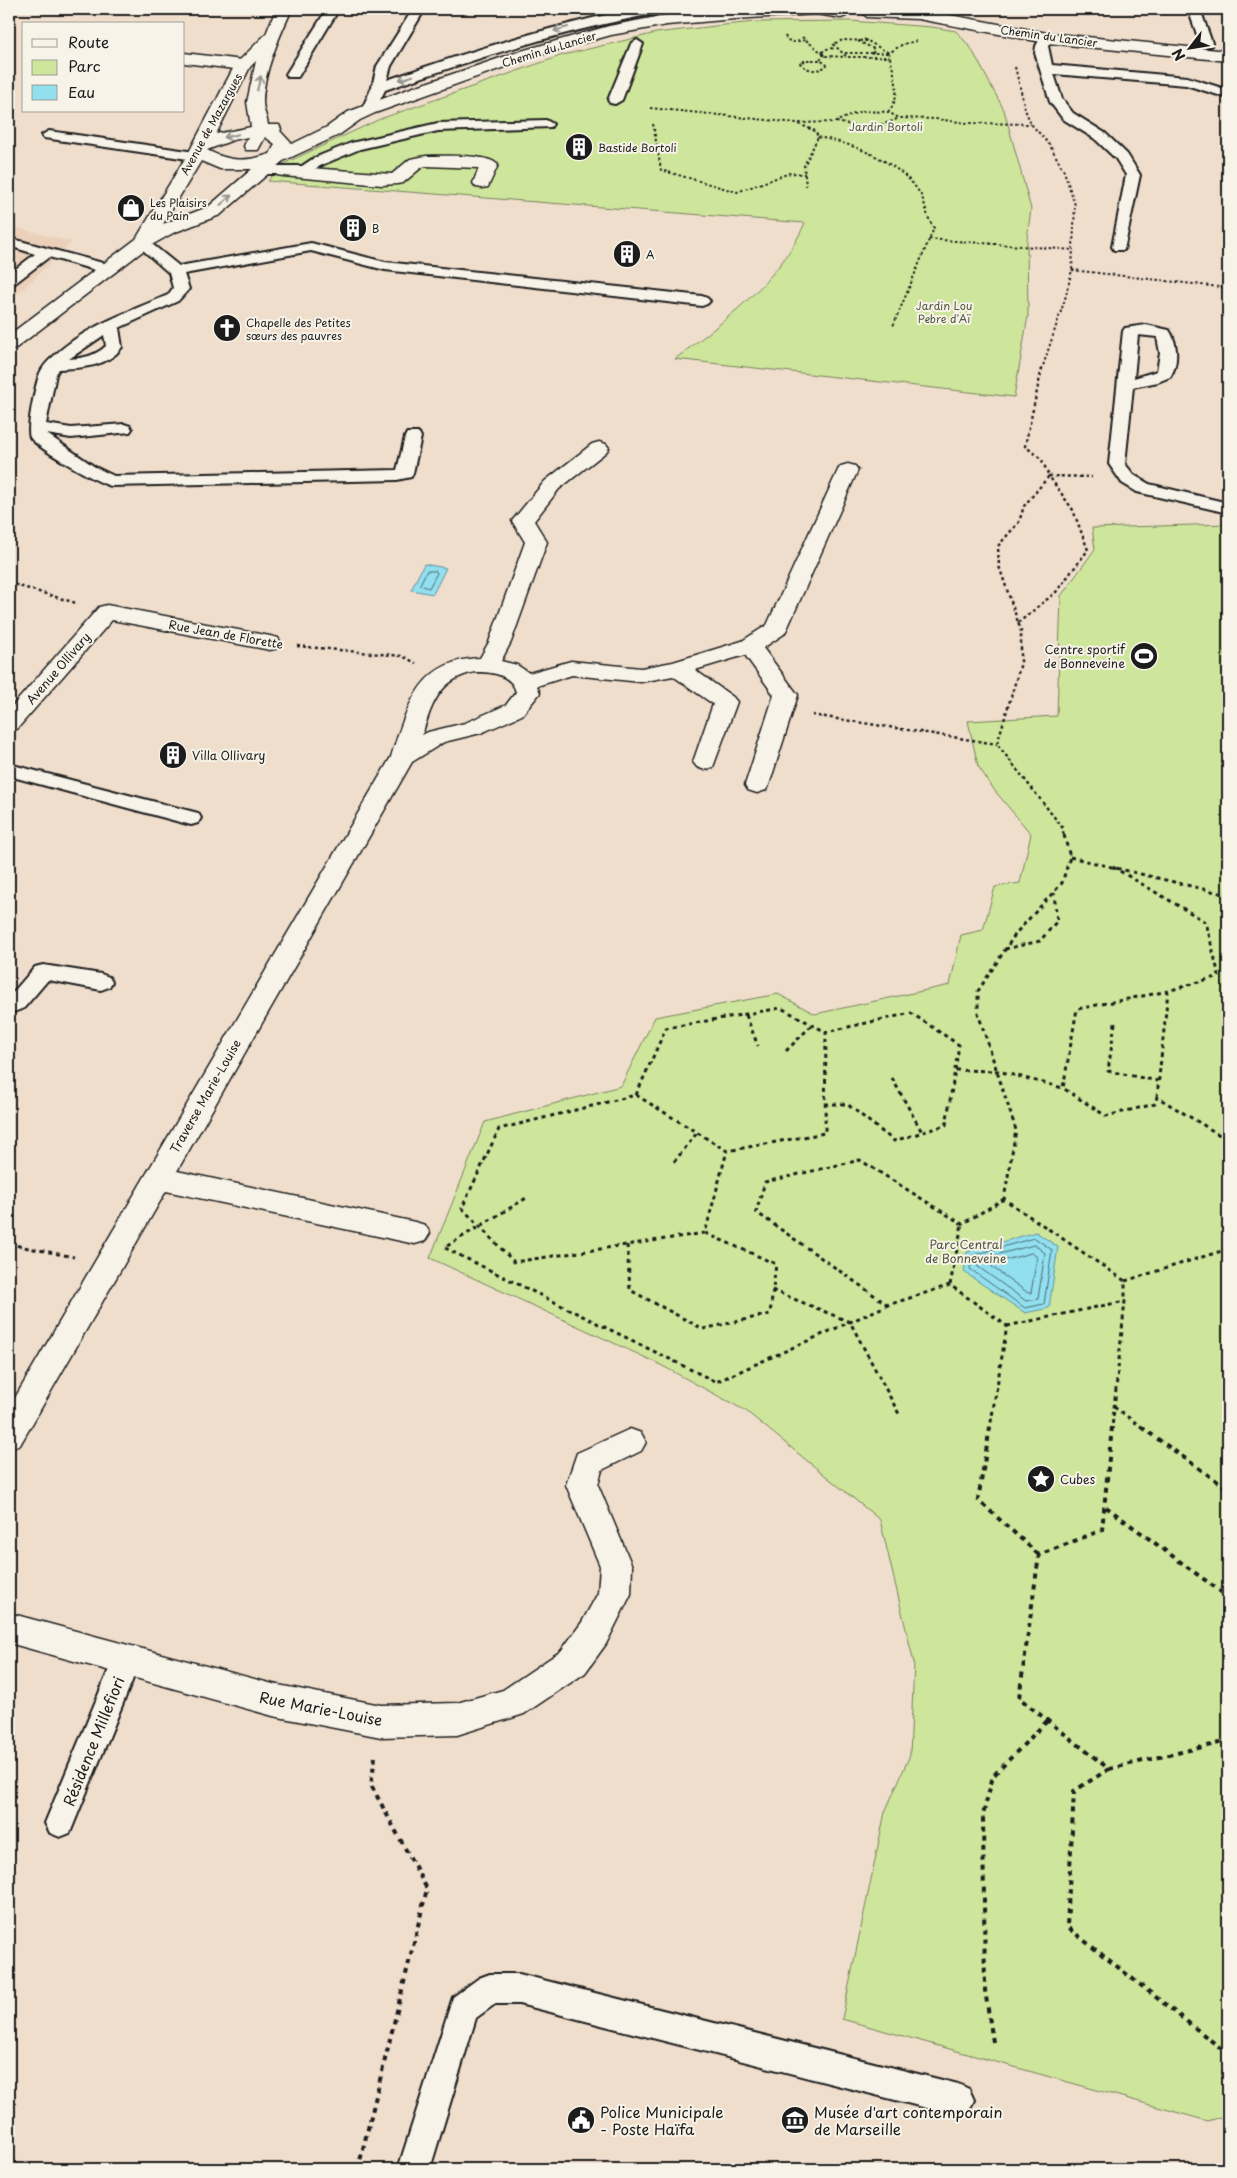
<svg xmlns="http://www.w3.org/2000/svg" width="1237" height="2178" viewBox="0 0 1237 2178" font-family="'Playpen Sans',sans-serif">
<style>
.built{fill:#ebd0ba}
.green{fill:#cee69b;stroke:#75815c}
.water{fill:#91dfef;stroke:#62919b}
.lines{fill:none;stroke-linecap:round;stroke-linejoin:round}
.shore{stroke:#4b6a70;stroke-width:1}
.service-casing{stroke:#1c1c1c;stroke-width:4}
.pedestrian-casing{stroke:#1c1c1c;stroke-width:3}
.minor-casing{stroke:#1c1c1c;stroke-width:3}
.tertiary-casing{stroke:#1c1c1c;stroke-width:3}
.path-far3{stroke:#1c1c1c;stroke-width:2;stroke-dasharray:2.5 2.5;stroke-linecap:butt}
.path-far2{stroke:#1c1c1c;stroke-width:2.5;stroke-dasharray:3 3;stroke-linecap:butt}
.path-far1{stroke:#1c1c1c;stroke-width:3;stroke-dasharray:4 4;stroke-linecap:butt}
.path{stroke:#1c1c1c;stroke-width:4;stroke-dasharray:5 5;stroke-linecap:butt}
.service{fill:#f7f3e8;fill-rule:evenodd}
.pedestrian{fill:#f7f3e8;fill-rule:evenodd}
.minor{fill:#f7f3e8;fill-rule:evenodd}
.tertiary{fill:#f7f3e8;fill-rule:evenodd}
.oneway{stroke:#94928c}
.labels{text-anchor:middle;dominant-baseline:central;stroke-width:4;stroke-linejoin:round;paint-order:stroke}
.far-street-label{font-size:11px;fill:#1c1c1c;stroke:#f7f3e8}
.far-park-label{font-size:11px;fill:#515942;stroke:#f7f3e8}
.far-poi-label{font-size:11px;fill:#1c1c1c;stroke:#f7f3e8;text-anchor:start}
.street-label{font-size:12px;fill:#1c1c1c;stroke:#f7f3e8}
.poi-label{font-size:12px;fill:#1c1c1c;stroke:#f7f3e8;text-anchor:start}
.park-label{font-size:12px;fill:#515942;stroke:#f7f3e8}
.near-street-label{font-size:15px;fill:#1c1c1c;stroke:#f7f3e8}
.near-poi-label{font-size:15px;fill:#1c1c1c;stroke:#f7f3e8;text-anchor:start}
</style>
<rect width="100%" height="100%" fill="#f0decd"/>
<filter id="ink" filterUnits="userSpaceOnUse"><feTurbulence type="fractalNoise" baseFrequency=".02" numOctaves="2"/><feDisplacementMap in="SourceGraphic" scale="10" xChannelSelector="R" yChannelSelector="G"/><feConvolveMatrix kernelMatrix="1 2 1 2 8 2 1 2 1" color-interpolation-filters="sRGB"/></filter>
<g filter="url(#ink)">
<polygon class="built" points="9,226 72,242 17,295 9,293"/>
<g class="green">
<path d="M849 21 932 27 956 31 971 48 1004 110 1031 209 1027 239 1028 316 1014 397 675 359C724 321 779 282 805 223L268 181 281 165 380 119 563 55 656 33 724 25 756 22Z"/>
<polygon points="1228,524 1228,2115 1208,2121 842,2019 885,1812 910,1755 914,1663 880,1520 746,1411 657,1363 430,1258 485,1122 621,1086 655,1017 778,994 815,1014 950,985 961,935 983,930 995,887 1020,883 1031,834 995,791 978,766 968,721 1057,716 1061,596 1095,549 1092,528"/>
</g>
<g class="water">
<polygon points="424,564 446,568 433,594 411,590"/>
<polygon points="1036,1232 1058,1247 1049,1308 1025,1313 964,1272 967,1252"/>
</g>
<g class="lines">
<g class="shore">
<polygon points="427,571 436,571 437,573 429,588 420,585"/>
<polygon points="1035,1238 1052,1250 1044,1304 1025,1308 970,1269 972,1256"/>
<polygon points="1035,1245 1045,1253 1038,1299 1026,1301 977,1266 978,1260"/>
<polygon points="1032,1253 1037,1257 1031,1293 1028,1293 992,1267 993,1264"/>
</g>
<defs>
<g id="service">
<polygon points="327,9 339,9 298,77 288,77 286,74"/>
<path d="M413 9H425L391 66 387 80C447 59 508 39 569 24 601 16 633 7 666 9L660 13C565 29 475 59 385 90L374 112H364L362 109 372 87 377 66Z"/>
<polygon points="1188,9 1200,9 1212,43 1211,46 1201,46 1200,43"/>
<polygon points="1047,34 1053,38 1048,46 1052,65 1187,77 1228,90 1228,98 1186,85 1054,74 1062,99 1073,113 1105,133 1127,154 1140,175 1124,250 1114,250 1112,247 1126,175 1116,159 1095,139 1063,119 1050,102 1035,53 1036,46 1042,35"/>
<polygon points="637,40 643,44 622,100 615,104 610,103 608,100 631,44"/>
<polygon points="546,120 553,124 551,127 438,131 360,149 324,164 305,174 261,174 254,170 261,166 302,166 314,158 351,143 438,123"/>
<polygon points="49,131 195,152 202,156 195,160 44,138 42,135"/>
<polygon points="9,238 114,266 117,269 114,272 109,274 49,257 14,284 9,285 9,274 35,254 9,246"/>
<path d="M142 239 147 240 179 266 311 243 385 262 702 296 707 298 710 301 707 304 702 306 385 270 311 251 184 274 189 289 178 301 119 328 122 347C108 367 81 368 59 369L56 374 46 424 71 428 124 424 130 426 132 429 130 432 71 438 47 434 95 467 114 476 397 470 405 437 407 433H419L421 437 413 473 411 477 397 480 111 486C98 483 35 447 30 437 26 429 36 382 40 373 43 366 48 361 54 356 85 326 129 312 168 295L173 288 169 273 135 243 137 240ZM104 335 106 346C95 356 84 358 69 359Z"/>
<path d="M1146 325 1169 330C1178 343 1179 364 1170 377L1158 382 1133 387 1125 464 1134 475 1149 484 1228 503V513L1137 492 1122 483 1109 464 1123 331 1125 328ZM1138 335 1157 337 1160 353 1157 371 1134 378Z"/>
<polygon points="9,764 198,813 201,818 198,823 191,825 9,776"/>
<polygon points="43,965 101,974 109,977 112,982 109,987 101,990 48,980 24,1008 9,1014 9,997 35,967"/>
<polygon points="127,1647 137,1650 141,1659 70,1833 60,1837 50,1833 45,1823 117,1650"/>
<polygon points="490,1974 519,1974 958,2084 969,2089 974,2100 969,2111 958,2116 519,2004 495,2004 476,2018 430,2169 398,2169 453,1997 479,1978"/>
</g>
<path id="pedestrian" d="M426 156C441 156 489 153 498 165L488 187 482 188 476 187 473 183 479 168 426 166 422 167 403 183 397 184 382 185 283 176 277 175 274 171 277 167 283 166 392 174 410 159Z"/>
<g id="minor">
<polygon points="184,53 243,60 249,62 251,65 249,68 243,70 184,63"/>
<path d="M599 442 606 444 609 448 606 452 559 489 534 521 547 542 511 642 501 661 517 665 529 673 571 661 641 668 673 662 742 641 767 625 838 470 841 466 848 464 855 466 858 470 787 629 784 634 763 648 798 695 769 785 766 790 757 793 748 790 745 785 774 695 745 655 695 670 733 697 737 702 713 767 705 770 697 767 693 762 713 704 673 676 641 682 572 675 537 686 540 693 522 715 481 733 444 742 412 762 177 1171 415 1222 425 1225 430 1233 425 1241 415 1244 166 1191 20 1445 9 1449V1408L391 757C407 708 418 660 480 658L489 642 525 542 512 521 545 481 592 444ZM475 672C492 672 511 674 516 692L506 705 465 723 428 732 422 735C432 704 439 679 475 672Z"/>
<polygon points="107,605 270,636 278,638 281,643 278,648 270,650 112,620 17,729 9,731 9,710 99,607"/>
<polygon points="630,1429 641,1433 646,1442 641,1451 602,1470 598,1485 632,1566 631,1594 606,1644 585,1673 524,1714 457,1735 381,1737 273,1716 9,1643 9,1613 273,1684 381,1705 457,1703 503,1690 561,1651 582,1622 598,1593 600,1566 566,1485 577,1453"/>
</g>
<g id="tertiary">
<path d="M276 9H292C280 35 263 73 263 102 263 110 267 117 268 125H279L281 129 280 131 292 144 327 127 348 112 411 88 521 51 609 26 667 15 735 9H843L849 13 846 16 841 18 816 14 735 19 667 25 611 35 533 57 375 113 360 120 339 135 283 161 220 215 173 233 148 247 16 348 9 350V335L136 239 189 152 235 65 266 34ZM256 61 247 102 251 127 216 134 250 67ZM248 137 244 146 246 150H258L265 137 275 144 270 154C246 162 230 162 207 150L233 140ZM201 161 220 169H252L208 207 163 224Z"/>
<polygon points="880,9 918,9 1047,33 1228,51 1228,61 1047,43 918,19 867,17 864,14 867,11"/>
</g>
</defs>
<use href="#service" class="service-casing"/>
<use href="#pedestrian" class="pedestrian-casing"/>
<use href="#minor" class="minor-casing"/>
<use href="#tertiary" class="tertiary-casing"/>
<g class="path-far3">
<polyline points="785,36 787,40 794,42 806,40"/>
<polyline points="802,37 826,56 846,57"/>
<polyline points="864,39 889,53"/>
<polyline points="858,41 874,49 873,53"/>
<polyline points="867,41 843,40 833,44 847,57 889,57"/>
<polyline points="822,52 826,49 835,48"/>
<polyline points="845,53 888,53"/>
<path d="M807 60H820L827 65C818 73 808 71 800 63Z"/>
<polyline points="820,60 824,54"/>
<polyline points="1015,67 1026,112 1031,124 1049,144 1064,171 1075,205 1072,270 1065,299 1042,369"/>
<polyline points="650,108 797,123 835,122 861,111 888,112 899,118 935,119 967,123 1031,124"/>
<path d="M888 112C904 94 893 74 889 53L903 44 917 41"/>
<path d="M836 122C860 127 877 129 899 118"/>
<polyline points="653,124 661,170 737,192 790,173 805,174"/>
<polyline points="799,124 815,131 818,137 804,166 806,186"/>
<path d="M818 137C852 143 900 162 919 192 927 204 925 216 934 228L893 326"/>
<polyline points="929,239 1074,250"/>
<polyline points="1072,270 1228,288"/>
</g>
<g class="path-far2">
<polyline points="1042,368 1025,446 1042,460 1049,476 1024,506 1019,522 998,546 999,566 1021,631 1021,663 997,744 1062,827 1064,836"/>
<polyline points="9,583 76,603"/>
<polyline points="1018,623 1056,592 1088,550 1073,510 1049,476 1092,477"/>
<polyline points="297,646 402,656 416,663"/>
<polyline points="812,715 997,744"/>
</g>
<g class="path-far1">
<polyline points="1064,835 1070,857 1062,883 1016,933 978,991 978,1013 1016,1130 1004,1199 1125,1281 1125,1301 1112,1428"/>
<polyline points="1070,857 1228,895"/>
<polyline points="1113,867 1206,922 1219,976 1168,991 1077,1009 1063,1088 1106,1116 1155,1104 1157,1097 1228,1140"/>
<polyline points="1005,949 1040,941 1057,921 1054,893"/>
<polyline points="746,1015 758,1046"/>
<polyline points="1115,1023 1108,1071 1158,1081"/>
<polyline points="786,1051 812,1025"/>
<polyline points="955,1070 998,1071 1063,1088"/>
<polyline points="892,1078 922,1132"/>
<polygon points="636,1095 727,1151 705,1233 514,1262 462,1208 499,1129"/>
<polyline points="636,1095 666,1028 781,1008 826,1032 825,1133 727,1151"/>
<polyline points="1157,1097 1168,991"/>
<polyline points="825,1104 847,1104 894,1141 946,1125 959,1045 911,1013 826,1032"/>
<polyline points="674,1162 697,1133"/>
<polyline points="9,1244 74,1257"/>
<polyline points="627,1245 630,1290 703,1329 770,1314 776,1264 705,1233"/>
<polyline points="447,1246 528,1197"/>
<polyline points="445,1248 716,1382 888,1305 950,1285 1007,1326 990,1428"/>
<polyline points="1125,1281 1228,1249"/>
<polyline points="950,1285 962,1224"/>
<polyline points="772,1290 850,1322 899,1414"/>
<polyline points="888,1305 756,1212 765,1182 860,1160 962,1224 1004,1199"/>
<polyline points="1007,1326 1125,1301"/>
<polyline points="1114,1407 1143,1428"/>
</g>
<g class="path">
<polyline points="990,1427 978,1500 1039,1555"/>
<polyline points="1112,1427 1102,1530 1039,1555 1019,1698 1109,1769 1074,1791 1067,1927 1228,2054"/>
<polyline points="1141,1427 1228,1489"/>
<polyline points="1106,1507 1228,1597"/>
<polyline points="1109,1769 1228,1741"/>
<polyline points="993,2042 985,1990 983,1815 993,1776 1048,1720"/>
<polyline points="358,2169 427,1889 371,1785 375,1757"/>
</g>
<use href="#service" class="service"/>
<use href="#pedestrian" class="pedestrian"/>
<use href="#minor" class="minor"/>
<use href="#tertiary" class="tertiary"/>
</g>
<defs><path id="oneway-shaft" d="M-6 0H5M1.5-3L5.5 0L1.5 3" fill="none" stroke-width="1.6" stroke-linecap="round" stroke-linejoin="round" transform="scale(1.25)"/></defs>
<g class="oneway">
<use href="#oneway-shaft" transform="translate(561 29) rotate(164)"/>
<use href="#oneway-shaft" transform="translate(406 78) rotate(162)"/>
<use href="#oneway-shaft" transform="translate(259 83) rotate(-75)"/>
<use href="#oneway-shaft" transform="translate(231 136) rotate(167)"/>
<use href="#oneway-shaft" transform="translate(226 200) rotate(-41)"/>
</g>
</g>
<defs>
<symbol id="building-disc" viewBox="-11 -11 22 22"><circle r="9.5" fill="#1c1c1c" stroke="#f7f3e8"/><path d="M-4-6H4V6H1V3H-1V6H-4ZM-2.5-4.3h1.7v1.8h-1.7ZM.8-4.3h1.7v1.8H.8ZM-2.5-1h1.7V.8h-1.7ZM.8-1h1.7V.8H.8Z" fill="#fff"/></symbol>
<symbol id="shop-disc" viewBox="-11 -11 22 22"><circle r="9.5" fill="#1c1c1c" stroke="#f7f3e8"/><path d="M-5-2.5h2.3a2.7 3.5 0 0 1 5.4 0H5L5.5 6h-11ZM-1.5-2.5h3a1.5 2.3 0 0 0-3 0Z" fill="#fff"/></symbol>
<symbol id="church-disc" viewBox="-11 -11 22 22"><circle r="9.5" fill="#1c1c1c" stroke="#f7f3e8"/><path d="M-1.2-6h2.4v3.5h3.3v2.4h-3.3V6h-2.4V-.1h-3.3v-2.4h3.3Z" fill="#fff"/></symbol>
<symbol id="stadium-disc" viewBox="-11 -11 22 22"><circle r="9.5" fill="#1c1c1c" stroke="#f7f3e8"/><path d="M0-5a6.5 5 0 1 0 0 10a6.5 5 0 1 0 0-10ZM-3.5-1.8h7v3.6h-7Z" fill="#fff"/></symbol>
<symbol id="sight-disc" viewBox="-11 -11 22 22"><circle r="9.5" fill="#1c1c1c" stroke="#f7f3e8"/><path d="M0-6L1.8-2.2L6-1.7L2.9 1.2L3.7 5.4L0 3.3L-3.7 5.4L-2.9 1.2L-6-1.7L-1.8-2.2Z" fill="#fff"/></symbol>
<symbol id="civic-disc" viewBox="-11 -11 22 22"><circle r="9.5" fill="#1c1c1c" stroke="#f7f3e8"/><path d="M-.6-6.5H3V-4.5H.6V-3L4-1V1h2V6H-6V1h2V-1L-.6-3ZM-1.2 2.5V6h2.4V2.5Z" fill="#fff"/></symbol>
<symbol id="museum-disc" viewBox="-11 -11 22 22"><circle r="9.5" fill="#1c1c1c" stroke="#f7f3e8"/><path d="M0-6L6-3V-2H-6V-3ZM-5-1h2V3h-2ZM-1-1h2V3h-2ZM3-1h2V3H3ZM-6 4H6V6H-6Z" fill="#fff"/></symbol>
</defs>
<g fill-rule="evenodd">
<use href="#building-disc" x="563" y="131" width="32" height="32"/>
<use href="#shop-disc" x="115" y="192" width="32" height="32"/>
<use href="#building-disc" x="337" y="212" width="32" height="32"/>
<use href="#building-disc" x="611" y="238" width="32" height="32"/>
<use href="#church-disc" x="211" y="312" width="32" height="32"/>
<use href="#stadium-disc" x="1128" y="640" width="32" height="32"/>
<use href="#building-disc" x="157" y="739" width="32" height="32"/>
<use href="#sight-disc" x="1025" y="1463" width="32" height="32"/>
<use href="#civic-disc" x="565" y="2104" width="32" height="32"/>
<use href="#museum-disc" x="779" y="2104" width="32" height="32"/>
</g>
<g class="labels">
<g class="far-street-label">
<text transform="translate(1049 36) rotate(8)">Chemin du Lancier</text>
<text transform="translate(549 49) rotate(-17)">Chemin du Lancier</text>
<text transform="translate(211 124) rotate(-61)">Avenue de Mazargues</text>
</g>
<g class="far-park-label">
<text x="886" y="126">Jardin Bortoli</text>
<text x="944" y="305">Jardin Lou<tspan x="944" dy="13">Pebre d'Aï</tspan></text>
</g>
<g class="far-poi-label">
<text x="598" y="147">Bastide Bortoli</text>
<text x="150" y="202">Les Plaisirs<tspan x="150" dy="13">du Pain</tspan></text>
<text x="372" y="228">B</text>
<text x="646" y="254">A</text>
<text x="246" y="322">Chapelle des Petites<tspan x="246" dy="13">sœurs des pauvres</tspan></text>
</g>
<g class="street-label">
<text transform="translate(226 634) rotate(10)">Rue Jean de Florette</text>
<text transform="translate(58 668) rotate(-49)">Avenue Ollivary</text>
<text transform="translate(205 1096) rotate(-60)">Traverse Marie-Louise</text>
</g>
<g class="poi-label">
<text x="1125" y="649" text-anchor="end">Centre sportif<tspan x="1125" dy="14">de Bonneveine</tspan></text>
<text x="192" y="755">Villa Ollivary</text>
<text x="1060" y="1479">Cubes</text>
</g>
<g class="park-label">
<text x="966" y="1244">Parc Central<tspan x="966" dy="14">de Bonneveine</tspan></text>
</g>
<g class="near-street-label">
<text transform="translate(321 1708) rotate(11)">Rue Marie-Louise</text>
<text transform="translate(93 1741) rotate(-68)">Résidence Millefiori</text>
</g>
<g class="near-poi-label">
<text x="600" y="2111">Police Municipale<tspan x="600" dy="17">- Poste Haïfa</tspan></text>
<text x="814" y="2111">Musée d'art contemporain<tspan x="814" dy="17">de Marseille</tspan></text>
</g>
</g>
<rect width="1237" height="2178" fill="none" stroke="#f7f3e8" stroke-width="30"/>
<rect x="15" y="15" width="1207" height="2148" fill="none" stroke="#1c1c1c" stroke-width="2" filter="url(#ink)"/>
<rect x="22" y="22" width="162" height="90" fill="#f7f3e8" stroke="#9f9d96"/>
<rect x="32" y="39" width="25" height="8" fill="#f7f3e8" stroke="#9f9d96"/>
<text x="68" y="48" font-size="15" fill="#1c1c1c">Route</text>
<rect x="32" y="60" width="25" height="15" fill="#cee69b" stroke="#9f9d96"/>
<text x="68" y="72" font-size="15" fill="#1c1c1c">Parc</text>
<rect x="32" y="85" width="25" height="15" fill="#91dfef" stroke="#9f9d96"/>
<text x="68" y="98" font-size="15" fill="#1c1c1c">Eau</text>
<g transform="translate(1190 48) rotate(239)" stroke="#f7f3e8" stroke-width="4" paint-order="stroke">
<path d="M0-4L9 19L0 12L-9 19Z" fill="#1c1c1c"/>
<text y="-8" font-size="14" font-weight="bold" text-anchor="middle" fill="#1c1c1c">N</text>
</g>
</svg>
